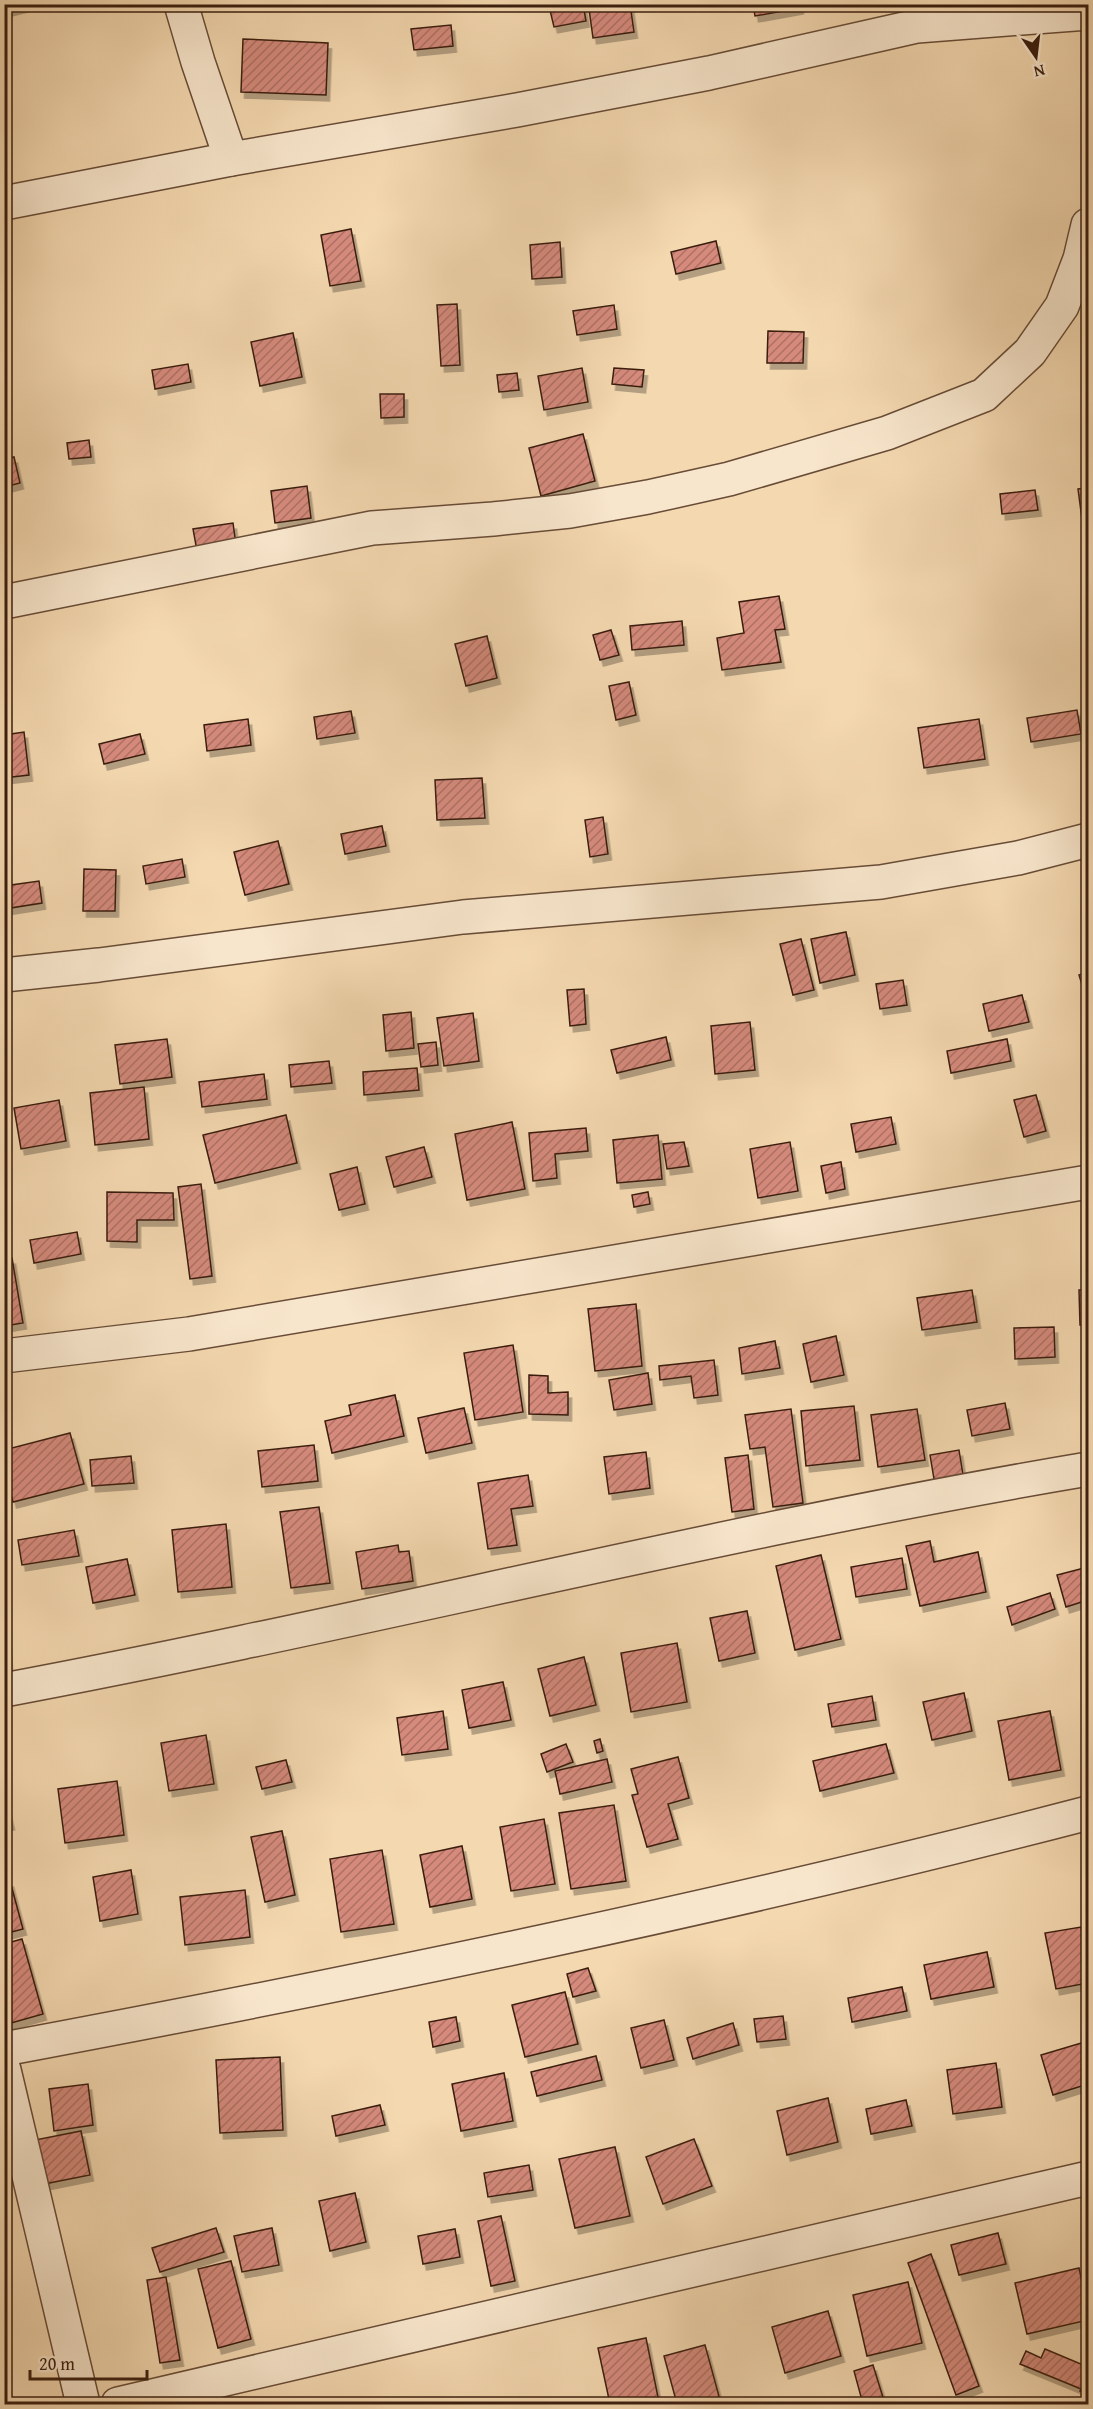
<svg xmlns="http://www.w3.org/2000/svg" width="1093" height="2409" viewBox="0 0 1093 2409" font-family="'Gentium Book Plus',serif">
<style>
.building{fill:url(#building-hatch);stroke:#3a1e0f;stroke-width:1.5;filter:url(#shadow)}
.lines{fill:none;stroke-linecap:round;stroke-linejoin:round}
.minor-casing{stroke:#684c37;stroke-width:36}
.minor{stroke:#f8e6cc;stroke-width:33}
</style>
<defs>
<pattern id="building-hatch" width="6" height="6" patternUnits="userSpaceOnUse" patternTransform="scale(1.5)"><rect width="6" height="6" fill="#d58a7c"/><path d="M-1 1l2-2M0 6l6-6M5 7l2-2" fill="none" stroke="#ae7064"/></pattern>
<filter id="shadow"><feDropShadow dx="3.5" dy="6" stdDeviation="0" flood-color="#0004"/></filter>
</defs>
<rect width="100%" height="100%" fill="#f4d8b0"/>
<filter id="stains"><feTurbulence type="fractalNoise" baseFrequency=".00333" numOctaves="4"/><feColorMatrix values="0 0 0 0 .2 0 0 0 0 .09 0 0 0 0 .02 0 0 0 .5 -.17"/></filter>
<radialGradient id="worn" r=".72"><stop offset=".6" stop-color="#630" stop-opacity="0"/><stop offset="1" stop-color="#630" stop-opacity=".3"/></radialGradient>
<g class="building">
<polygon points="4,4 33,4 4,11"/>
<polygon points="558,4 583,4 586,21 554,27 549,6"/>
<polygon points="620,4 630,4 634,32 593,38 589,9"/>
<polygon points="753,4 799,4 800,8 755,16"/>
<polygon points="451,25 453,46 414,50 411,29"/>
<polygon points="243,39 328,43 326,95 241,92"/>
<polygon points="351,229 361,281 330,286 321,235"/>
<polygon points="716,241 721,263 676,274 671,252"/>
<polygon points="560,242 562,277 532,279 530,245"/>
<polygon points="457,304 460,365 441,366 437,305"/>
<polygon points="614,305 617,329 577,335 573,311"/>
<polygon points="768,331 804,332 803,363 767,363"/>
<polygon points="293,333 302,377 260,386 251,342"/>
<polygon points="188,364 191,382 155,389 152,370"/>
<polygon points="582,368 588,402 544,410 538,376"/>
<polygon points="614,368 644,370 642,387 612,384"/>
<polygon points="517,373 519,390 499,392 497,375"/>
<polygon points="380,394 404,394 404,417 381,418"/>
<polygon points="583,434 595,481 541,496 529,448"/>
<polygon points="89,440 91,457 69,459 67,443"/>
<polygon points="14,457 20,483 4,487 4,459"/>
<polygon points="307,486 311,518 275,523 271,491"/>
<polygon points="1088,488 1088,526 1083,527 1078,489"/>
<polygon points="1035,490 1038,510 1002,514 1000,494"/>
<polygon points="233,523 236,545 197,551 193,529"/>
<polygon points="779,596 785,629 775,630 781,662 722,670 717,638 744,633 739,602"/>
<polygon points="682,621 684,645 632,650 630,626"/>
<polygon points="611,630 619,655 600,660 593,635"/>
<polygon points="487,636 497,678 466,686 455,644"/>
<polygon points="629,682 636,715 616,720 609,686"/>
<polygon points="1077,710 1081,734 1031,742 1027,718"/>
<polygon points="351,711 355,733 317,739 314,717"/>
<polygon points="248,719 251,745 207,751 204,725"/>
<polygon points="979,719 985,759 924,768 918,728"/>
<polygon points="24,732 29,775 4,778 4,735"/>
<polygon points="140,734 145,754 104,764 99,744"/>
<polygon points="482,778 485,818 437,820 435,780"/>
<polygon points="603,817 608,854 590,857 585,820"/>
<polygon points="382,826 386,846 345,854 341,834"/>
<polygon points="278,841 289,884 245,895 234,852"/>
<polygon points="182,859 185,877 146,884 143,866"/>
<polygon points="84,869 116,870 115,911 83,911"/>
<polygon points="39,881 42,903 4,909 4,886"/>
<polygon points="846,932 855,975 820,983 811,939"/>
<polygon points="801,939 814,990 793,995 780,944"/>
<polygon points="1088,972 1088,1004 1079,975"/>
<polygon points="903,980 907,1005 880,1009 876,984"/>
<polygon points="584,989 586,1024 570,1026 567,990"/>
<polygon points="1022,995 1029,1022 989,1031 983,1004"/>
<polygon points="411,1012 414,1048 386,1051 383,1015"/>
<polygon points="473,1013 479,1061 444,1066 437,1018"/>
<polygon points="750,1022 755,1070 715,1074 711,1026"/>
<polygon points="666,1037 671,1060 617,1073 611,1050"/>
<polygon points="167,1039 172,1077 120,1084 115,1045"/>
<polygon points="1007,1039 1011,1061 951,1073 947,1051"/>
<polygon points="436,1042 438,1065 421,1067 418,1044"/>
<polygon points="329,1061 332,1083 291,1087 289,1065"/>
<polygon points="417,1068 419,1090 364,1095 363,1072"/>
<polygon points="264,1074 267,1099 202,1107 199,1082"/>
<polygon points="144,1087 149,1139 95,1145 90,1093"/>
<polygon points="1036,1095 1046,1131 1024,1137 1014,1100"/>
<polygon points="59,1100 66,1141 21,1149 14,1108"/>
<polygon points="286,1115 297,1163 215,1183 203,1135"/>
<polygon points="891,1117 896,1144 856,1152 851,1124"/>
<polygon points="512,1122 525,1189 467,1200 455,1134"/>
<polygon points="586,1128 588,1151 555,1154 557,1178 533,1181 529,1133"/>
<polygon points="658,1135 662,1179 617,1183 613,1140"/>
<polygon points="684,1142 689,1166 667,1169 663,1144"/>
<polygon points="790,1142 798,1191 758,1198 750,1149"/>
<polygon points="424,1147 432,1177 394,1187 386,1157"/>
<polygon points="841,1162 845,1189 826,1193 821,1166"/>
<polygon points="357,1167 365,1204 339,1210 330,1174"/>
<polygon points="201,1184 212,1276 190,1279 178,1187"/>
<polygon points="107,1192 173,1193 174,1220 137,1220 137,1242 107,1241"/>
<polygon points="648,1192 650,1204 634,1207 632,1195"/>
<polygon points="77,1232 81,1254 34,1263 30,1240"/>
<polygon points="12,1258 23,1323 4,1326 4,1259"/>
<polygon points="972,1290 977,1322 922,1330 917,1298"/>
<polygon points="1079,1290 1088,1290 1088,1325 1080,1325"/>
<polygon points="636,1304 642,1366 595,1371 588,1309"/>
<polygon points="1054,1327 1055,1357 1015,1359 1014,1328"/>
<polygon points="836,1336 844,1375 811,1382 803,1344"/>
<polygon points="775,1341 780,1368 742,1374 739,1348"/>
<polygon points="513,1345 523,1412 475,1420 464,1353"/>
<polygon points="714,1360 718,1395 694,1398 691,1376 660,1380 659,1366"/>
<polygon points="648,1373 652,1404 614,1410 609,1380"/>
<polygon points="529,1375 548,1376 548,1393 568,1392 568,1415 529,1414"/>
<polygon points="395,1395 404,1436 332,1453 325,1421 351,1415 349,1405"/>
<polygon points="1005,1403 1010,1429 972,1436 967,1410"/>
<polygon points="854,1406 860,1460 806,1466 801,1411"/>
<polygon points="464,1408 472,1443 426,1453 418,1418"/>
<polygon points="791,1409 803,1503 773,1507 765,1447 750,1449 745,1415"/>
<polygon points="917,1409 925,1460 878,1467 871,1415"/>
<polygon points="1088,1409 1088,1444 1084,1410"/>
<polygon points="70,1433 84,1484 13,1502 4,1469 4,1450"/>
<polygon points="314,1445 318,1481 262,1487 258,1451"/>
<polygon points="959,1450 964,1481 935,1485 930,1455"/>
<polygon points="646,1452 650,1488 609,1494 604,1457"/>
<polygon points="748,1455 754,1509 732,1512 725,1458"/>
<polygon points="131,1456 134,1483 92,1486 90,1460"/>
<polygon points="528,1475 533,1506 511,1509 517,1545 488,1549 478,1483"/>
<polygon points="319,1507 330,1583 291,1588 280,1512"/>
<polygon points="226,1524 232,1587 178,1592 172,1530"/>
<polygon points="74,1530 79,1556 22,1565 18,1540"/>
<polygon points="930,1541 934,1562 978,1552 986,1592 920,1606 906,1546"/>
<polygon points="398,1545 399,1552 409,1551 413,1581 362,1589 356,1552"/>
<polygon points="821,1555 841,1639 795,1650 776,1566"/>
<polygon points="902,1558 907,1589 856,1597 851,1567"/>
<polygon points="127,1559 135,1595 93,1603 86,1567"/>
<polygon points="1088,1567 1088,1600 1066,1607 1057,1575"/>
<polygon points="1050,1593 1055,1609 1012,1625 1007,1607"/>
<polygon points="5,1599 9,1668 4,1669 4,1599"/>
<polygon points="747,1611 755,1653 719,1661 710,1618"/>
<polygon points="677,1643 687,1702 631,1712 621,1653"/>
<polygon points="584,1657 596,1705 550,1716 538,1669"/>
<polygon points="503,1682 511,1720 469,1728 462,1690"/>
<polygon points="964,1693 972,1731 932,1740 923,1702"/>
<polygon points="872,1696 876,1720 832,1727 828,1704"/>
<polygon points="443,1711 448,1749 402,1755 397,1718"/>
<polygon points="1050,1711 1061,1770 1009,1780 998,1721"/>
<polygon points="206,1735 214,1784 169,1791 161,1743"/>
<polygon points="600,1739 603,1751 597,1753 594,1741"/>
<polygon points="566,1744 573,1762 547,1772 541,1754"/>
<polygon points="886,1744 894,1773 820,1791 813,1761"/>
<polygon points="678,1757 689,1798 668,1804 678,1839 647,1847 632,1795 638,1794 631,1769"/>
<polygon points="607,1759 612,1782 560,1794 555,1771"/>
<polygon points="286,1760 292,1782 262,1789 256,1767"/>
<polygon points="117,1781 124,1835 65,1843 58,1789"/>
<polygon points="4,1796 11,1824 4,1825"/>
<polygon points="614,1805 626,1881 571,1889 559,1813"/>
<polygon points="544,1819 555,1884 511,1891 500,1827"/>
<polygon points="282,1831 295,1895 265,1902 251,1837"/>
<polygon points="462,1846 472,1899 430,1907 420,1855"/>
<polygon points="382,1850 394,1924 341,1932 330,1859"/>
<polygon points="131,1870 138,1914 100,1921 93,1877"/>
<polygon points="10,1881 23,1929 4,1934 4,1882"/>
<polygon points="245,1890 250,1937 185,1945 180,1897"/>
<polygon points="1081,1927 1088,1964 1088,1983 1056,1989 1045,1933"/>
<polygon points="22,1939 43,2014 4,2025 4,1944"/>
<polygon points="987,1952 994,1987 931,1999 924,1965"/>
<polygon points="588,1968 596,1991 573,1997 567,1974"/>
<polygon points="902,1987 907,2011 852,2022 848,1998"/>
<polygon points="565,1992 578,2044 525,2057 512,2005"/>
<polygon points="783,2016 786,2039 757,2042 754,2019"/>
<polygon points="456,2017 460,2041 433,2047 429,2022"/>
<polygon points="664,2020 674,2060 641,2068 631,2028"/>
<polygon points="733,2023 739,2045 693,2059 687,2038"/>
<polygon points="1088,2041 1088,2084 1053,2095 1041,2055"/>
<polygon points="596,2056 602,2080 537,2096 531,2072"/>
<polygon points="280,2057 283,2130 220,2133 216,2060"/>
<polygon points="996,2063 1002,2107 953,2114 947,2070"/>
<polygon points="504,2073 513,2121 461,2131 452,2084"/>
<polygon points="88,2084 93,2125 54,2131 49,2089"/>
<polygon points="828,2098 838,2142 787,2155 777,2111"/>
<polygon points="906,2100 912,2126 871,2134 866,2109"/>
<polygon points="380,2105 385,2125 336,2136 332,2116"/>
<polygon points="81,2131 90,2175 44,2184 35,2140"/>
<polygon points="694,2139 712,2186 663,2204 646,2157"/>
<polygon points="615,2147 630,2216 575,2228 559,2159"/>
<polygon points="529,2165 533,2190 488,2197 484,2173"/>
<polygon points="355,2193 366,2242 330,2251 319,2201"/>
<polygon points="501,2216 515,2281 491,2286 478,2221"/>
<polygon points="216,2228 224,2252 160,2272 152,2248"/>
<polygon points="272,2228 279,2265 242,2272 234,2236"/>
<polygon points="455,2229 460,2257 423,2264 418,2236"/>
<polygon points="998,2233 1006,2264 959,2275 951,2245"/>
<polygon points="931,2254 979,2386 956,2395 908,2263"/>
<polygon points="231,2261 251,2339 218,2348 198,2269"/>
<polygon points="1079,2268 1088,2310 1088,2320 1027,2334 1015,2283"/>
<polygon points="166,2277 180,2360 160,2363 147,2280"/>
<polygon points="908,2282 922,2343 867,2356 853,2295"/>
<polygon points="828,2311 841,2356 785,2373 772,2327"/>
<polygon points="646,2338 659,2402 610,2404 598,2348"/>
<polygon points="705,2345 720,2400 704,2404 677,2404 664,2356"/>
<polygon points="1045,2349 1088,2367 1088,2394 1080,2391 1081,2389 1020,2364 1026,2351 1041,2358"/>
<polygon points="873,2365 885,2404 863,2404 854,2371"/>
</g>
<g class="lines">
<defs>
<g id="minor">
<polyline points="181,4 198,62 231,159"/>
<polyline points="4,203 231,159 517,110 709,73 917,26 1088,13"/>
<polyline points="4,602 372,528 493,519 570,511 648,497 729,479 887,433 984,395 1030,352 1062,306 1080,259 1088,225"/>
<polyline points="4,975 99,965 463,917 881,882 1018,858 1088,840"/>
<polyline points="4,1356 189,1334 1088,1182"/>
<path d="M4 1690C367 1622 725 1530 1088 1469"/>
<path d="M4 2049C368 1981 731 1906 1088 1813"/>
<polyline points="4,2070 83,2404"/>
<polyline points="118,2404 1088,2178"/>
</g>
</defs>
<use href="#minor" class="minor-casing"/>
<use href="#minor" class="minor"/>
</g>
<rect width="1093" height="2409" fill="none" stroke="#f4d8b0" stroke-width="24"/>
<rect x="6" y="6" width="1081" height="2397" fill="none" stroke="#3a1e0f" stroke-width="3"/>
<rect x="12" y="12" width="1069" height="2385" fill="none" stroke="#3a1e0f" stroke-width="1.5"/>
<g transform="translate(1036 57) rotate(166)" stroke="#f8e6cc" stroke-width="4.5" paint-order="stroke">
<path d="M0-4.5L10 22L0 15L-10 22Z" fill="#3a1e0f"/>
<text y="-9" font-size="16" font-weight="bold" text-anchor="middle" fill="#3a1e0f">N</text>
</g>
<path d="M30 2370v9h117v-9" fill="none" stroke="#3a1e0f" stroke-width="3"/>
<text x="39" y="2370" font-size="18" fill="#3a1e0f" stroke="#f8e6cc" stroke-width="4.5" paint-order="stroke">20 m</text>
<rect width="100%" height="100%" filter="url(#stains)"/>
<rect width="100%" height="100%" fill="url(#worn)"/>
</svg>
